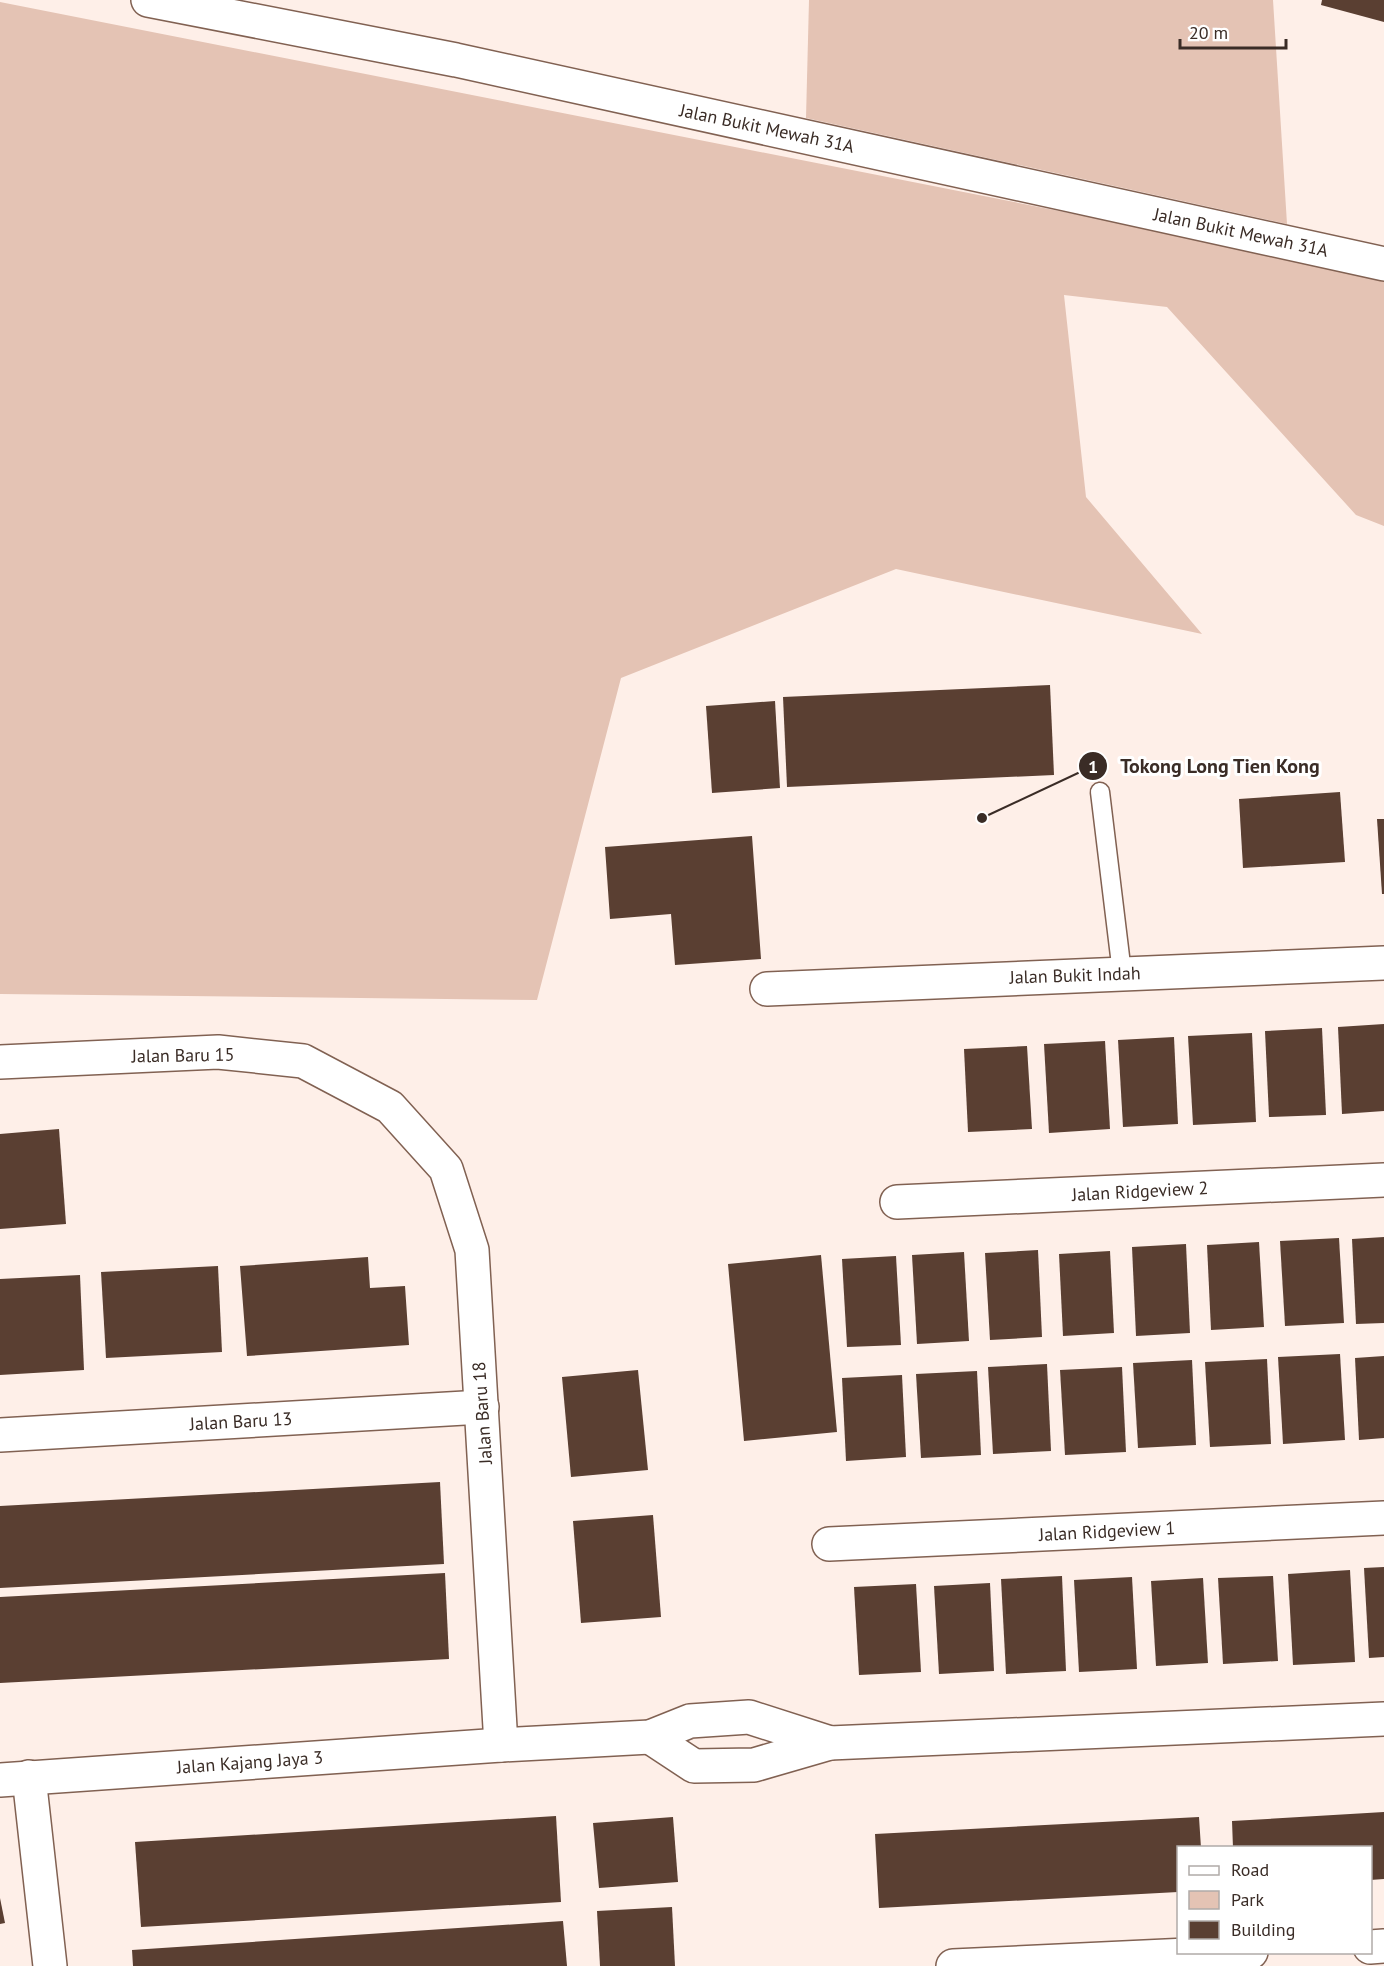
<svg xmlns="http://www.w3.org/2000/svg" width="1384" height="1966" viewBox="0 0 1384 1966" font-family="'PT Sans',sans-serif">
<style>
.green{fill:#e4c3b4}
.building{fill:#5a3f32}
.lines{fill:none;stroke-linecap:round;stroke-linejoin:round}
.lane-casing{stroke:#816152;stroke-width:21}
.street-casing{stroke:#816152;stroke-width:36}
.lane{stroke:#fff;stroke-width:18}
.street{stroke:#fff;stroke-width:33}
.labels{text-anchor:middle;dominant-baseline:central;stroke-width:6;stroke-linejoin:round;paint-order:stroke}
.street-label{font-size:18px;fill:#3a2c26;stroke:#fff}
.leader{fill:none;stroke:#3a2c26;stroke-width:2}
.callout-dot{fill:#3a2c26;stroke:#fff;stroke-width:2}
.mark-label{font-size:18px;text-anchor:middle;font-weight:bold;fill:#fff}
.callout-label{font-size:20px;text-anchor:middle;font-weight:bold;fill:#3a2c26;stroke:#fff;stroke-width:6;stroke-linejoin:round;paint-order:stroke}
</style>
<rect width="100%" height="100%" fill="#feefe8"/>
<g class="green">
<polygon points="809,0 1273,0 1287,224 806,118"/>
<polygon points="0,2 1384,275 1384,526 1356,515 1167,307 1064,295 1086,497 1202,634 896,569 621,678 537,1000 0,994"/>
</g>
<g class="building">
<polygon points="1322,0 1384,0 1384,22 1321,5"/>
<polygon points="1050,685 1054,775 787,787 783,697"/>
<polygon points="775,701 780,788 712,793 706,706"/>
<polygon points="1340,792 1345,862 1243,868 1239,799"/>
<polygon points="1377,819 1384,819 1384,894 1382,894"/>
<polygon points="752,836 761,959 675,965 671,914 610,919 605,847"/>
<polygon points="1384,1024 1384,1111 1342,1114 1338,1027"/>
<polygon points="1322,1028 1326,1115 1269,1117 1265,1031"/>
<polygon points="1252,1033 1256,1122 1193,1125 1188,1036"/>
<polygon points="1174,1037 1178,1124 1123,1127 1118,1040"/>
<polygon points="1105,1041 1110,1129 1049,1133 1044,1044"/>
<polygon points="1027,1046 1032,1129 968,1132 964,1049"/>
<polygon points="59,1129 66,1224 0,1229 0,1134"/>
<polygon points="1384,1237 1384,1323 1356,1324 1352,1239"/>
<polygon points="1339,1238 1344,1323 1285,1326 1280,1241"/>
<polygon points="1259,1242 1264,1327 1211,1330 1207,1245"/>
<polygon points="1186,1244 1190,1333 1136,1336 1132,1247"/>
<polygon points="1038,1250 1042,1337 990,1340 985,1253"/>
<polygon points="1110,1251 1114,1333 1063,1336 1059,1254"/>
<polygon points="964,1252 969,1341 917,1344 912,1255"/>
<polygon points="821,1255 837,1432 744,1441 728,1264"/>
<polygon points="896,1256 901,1345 847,1347 842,1259"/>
<polygon points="368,1257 370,1288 405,1286 409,1345 247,1356 240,1266"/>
<polygon points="218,1266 222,1352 106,1358 101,1272"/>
<polygon points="80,1275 84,1370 0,1375 0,1279"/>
<polygon points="1340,1354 1345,1440 1283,1444 1278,1357"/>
<polygon points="1384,1356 1384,1438 1359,1440 1355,1358"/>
<polygon points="1267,1359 1271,1444 1210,1447 1205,1362"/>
<polygon points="1192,1360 1196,1445 1138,1448 1133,1363"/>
<polygon points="1047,1364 1051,1451 993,1454 988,1367"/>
<polygon points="1122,1367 1126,1452 1065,1455 1060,1370"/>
<polygon points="638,1370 648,1470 571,1477 562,1377"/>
<polygon points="977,1371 981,1455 921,1458 916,1374"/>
<polygon points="902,1375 906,1457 846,1461 842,1378"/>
<polygon points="440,1482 444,1564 0,1588 0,1506"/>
<polygon points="653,1515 661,1617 581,1623 573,1521"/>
<polygon points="1384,1567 1384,1657 1369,1658 1364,1568"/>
<polygon points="1350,1570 1355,1662 1293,1665 1288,1574"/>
<polygon points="445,1573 449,1659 0,1683 0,1597"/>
<polygon points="1062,1576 1066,1671 1006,1674 1001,1579"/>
<polygon points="1273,1576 1278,1661 1223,1664 1218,1578"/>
<polygon points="1132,1577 1137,1669 1079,1672 1074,1580"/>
<polygon points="1203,1578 1208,1663 1156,1666 1151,1581"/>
<polygon points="990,1583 994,1671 939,1674 934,1586"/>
<polygon points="916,1584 921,1672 859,1675 854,1587"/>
<polygon points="1384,1812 1384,1879 1370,1880 1370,1848 1233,1848 1232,1821"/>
<polygon points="556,1816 561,1902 141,1927 135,1842"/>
<polygon points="673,1817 678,1882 599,1888 593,1823"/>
<polygon points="1199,1817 1201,1848 1178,1848 1178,1892 879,1908 875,1834"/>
<polygon points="0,1898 5,1923 0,1924"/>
<polygon points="672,1907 675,1966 600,1966 597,1911"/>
<polygon points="563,1921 567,1966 133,1966 132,1950"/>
</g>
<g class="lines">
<defs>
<polyline id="lane" points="1100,792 1122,973"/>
<g id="street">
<polyline points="148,0 456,60 1384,264"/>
<polyline points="767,989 1384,963"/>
<polyline points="0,1062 218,1052 303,1061 390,1107 446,1169 472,1250 501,1745"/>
<polyline points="897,1202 1384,1180"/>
<polyline points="0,1435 482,1407"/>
<polyline points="829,1544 1384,1518"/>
<polyline points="650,1737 694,1766 754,1765 830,1743 1384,1719"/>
<polyline points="29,1777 50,1966"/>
<polyline points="0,1780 501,1745 650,1737 690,1721 749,1717 830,1743"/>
<polyline points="1370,1947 1384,1946"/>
<polyline points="953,1966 1251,1952"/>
</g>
</defs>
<use href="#lane" class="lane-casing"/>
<use href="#street" class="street-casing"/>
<use href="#lane" class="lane"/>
<use href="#street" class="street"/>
</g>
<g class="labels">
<g class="street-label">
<text transform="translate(767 128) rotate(12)">Jalan Bukit Mewah 31A</text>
<text transform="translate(1241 232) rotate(12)">Jalan Bukit Mewah 31A</text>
<text transform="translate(1075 975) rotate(-2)">Jalan Bukit Indah</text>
<text transform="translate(183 1055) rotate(-1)">Jalan Baru 15</text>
<text transform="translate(1140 1191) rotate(-3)">Jalan Ridgeview 2</text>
<text transform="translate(482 1413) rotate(-94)">Jalan Baru 18</text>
<text transform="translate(241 1421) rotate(-3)">Jalan Baru 13</text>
<text transform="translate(1107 1531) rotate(-3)">Jalan Ridgeview 1</text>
<text transform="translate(250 1762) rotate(-4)">Jalan Kajang Jaya 3</text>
</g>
</g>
<path class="leader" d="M982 818L1093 766"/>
<g class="callout-dot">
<circle cx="982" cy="818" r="6"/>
<circle cx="1093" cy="766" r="15"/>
</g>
<g class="mark-label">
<text x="1093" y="773">1</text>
</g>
<g class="callout-label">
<text x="1220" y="773">Tokong Long Tien Kong</text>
</g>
<rect x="1177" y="1846" width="195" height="108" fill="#ffffff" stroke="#b0aba8" stroke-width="1.5"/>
<rect x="1189" y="1866" width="30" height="9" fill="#ffffff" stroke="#b0aba8" stroke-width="1.5"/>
<text x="1231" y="1876" font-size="18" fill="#3a2c26">Road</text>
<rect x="1189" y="1891" width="30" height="18" fill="#e4c3b4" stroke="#b0aba8" stroke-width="1.5"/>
<text x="1231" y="1906" font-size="18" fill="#3a2c26">Park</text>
<rect x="1189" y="1921" width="30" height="18" fill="#5a3f32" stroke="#b0aba8" stroke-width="1.5"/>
<text x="1231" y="1936" font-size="18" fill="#3a2c26">Building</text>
<path d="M1180 39v9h106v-9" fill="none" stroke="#3a2c26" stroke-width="3"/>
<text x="1189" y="39" font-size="18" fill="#3a2c26" stroke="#ffffff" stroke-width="4.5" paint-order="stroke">20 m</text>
</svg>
